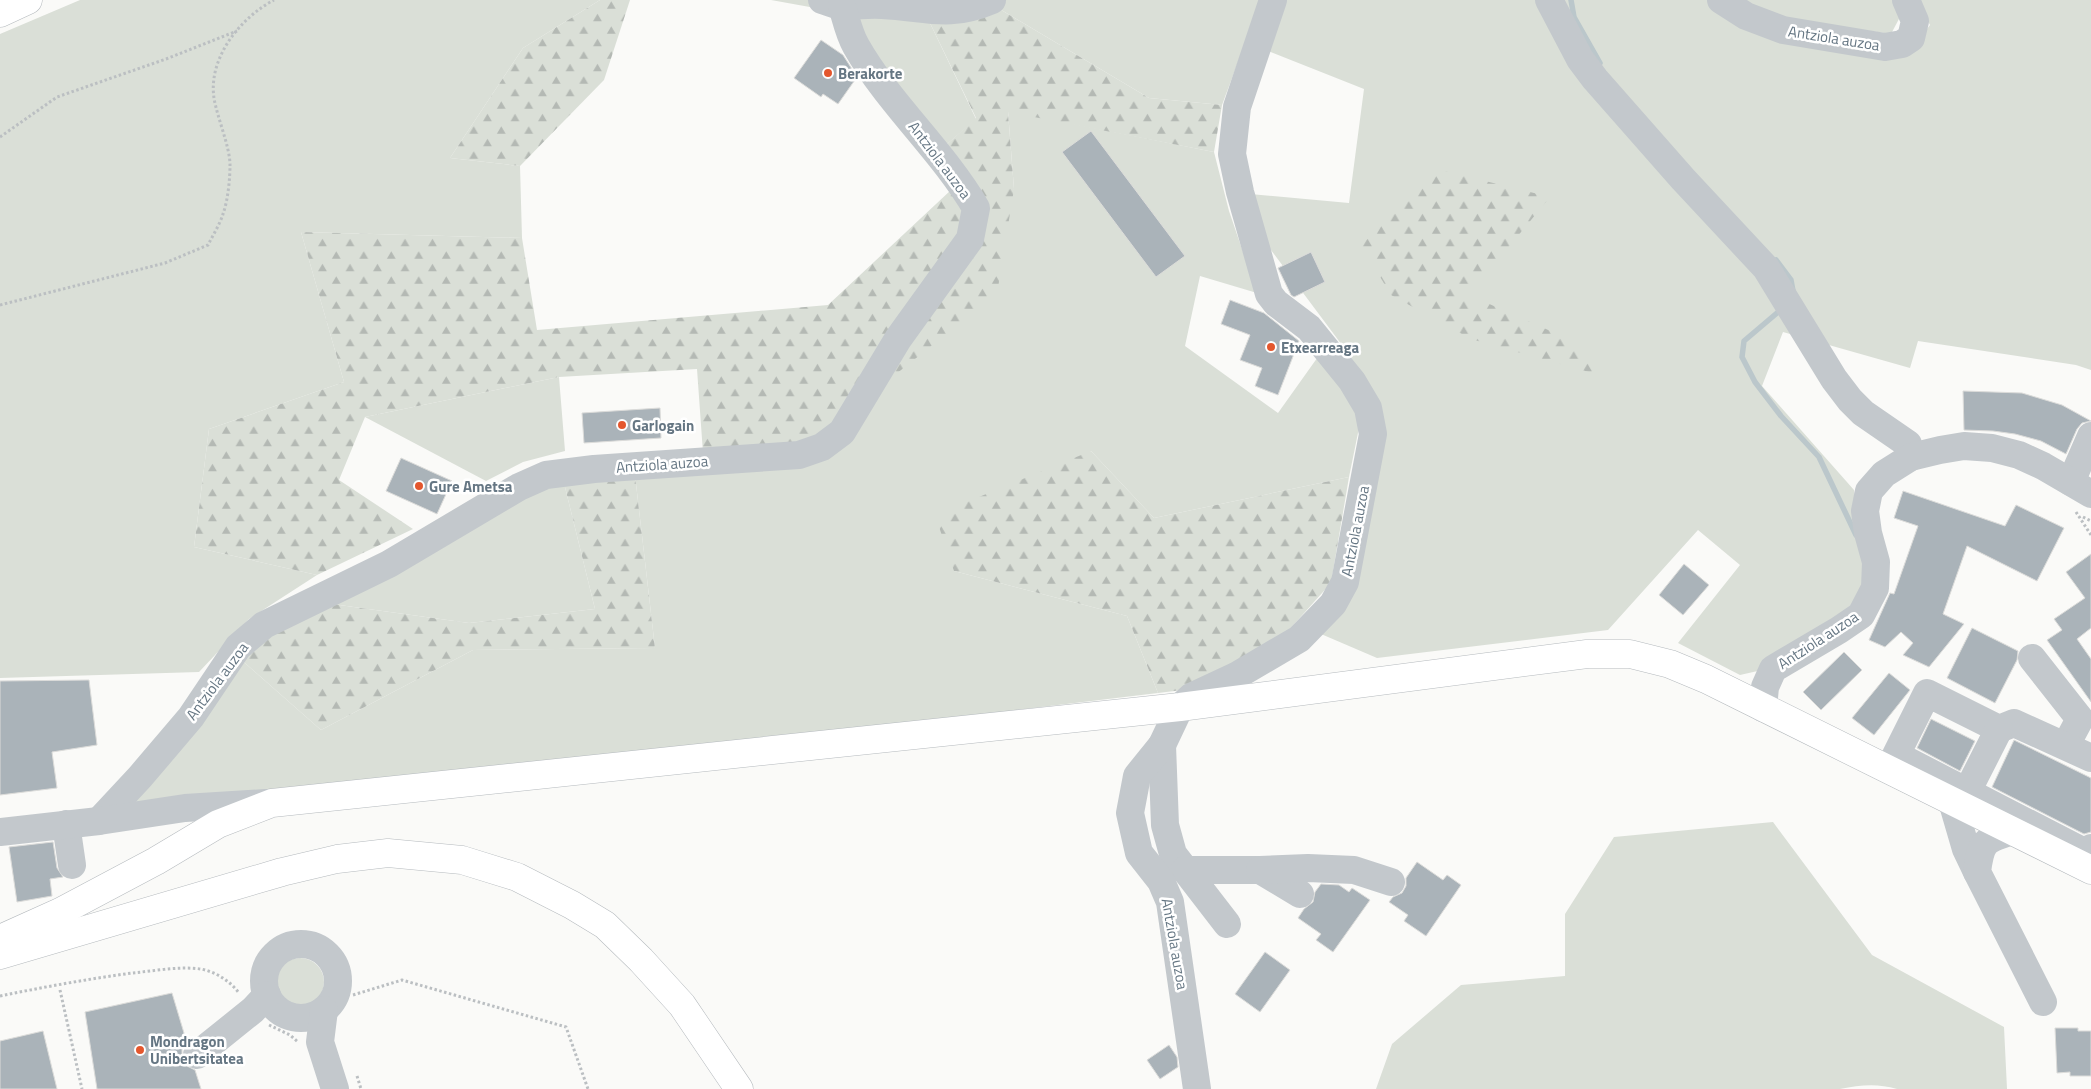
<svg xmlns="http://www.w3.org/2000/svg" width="2091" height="1089" viewBox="0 0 2091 1089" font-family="'Titillium Web',sans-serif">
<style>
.green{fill:#dadfd7}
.forest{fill:url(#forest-firs)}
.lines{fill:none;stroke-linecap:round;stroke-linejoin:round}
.stream{stroke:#bbc7cb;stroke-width:5.5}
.building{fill:#aab3b9;stroke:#dcdcda}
.major-casing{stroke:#b5babe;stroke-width:29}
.highway-casing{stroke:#b4b9bd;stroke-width:29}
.path{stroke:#bbbfc2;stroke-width:3;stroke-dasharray:2.5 2.5;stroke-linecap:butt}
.minor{stroke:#c3c8cc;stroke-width:28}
.major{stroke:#fff;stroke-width:28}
.highway{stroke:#fff;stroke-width:28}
.poi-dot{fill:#e4572e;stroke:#fff;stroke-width:2}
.labels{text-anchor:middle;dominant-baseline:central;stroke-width:5;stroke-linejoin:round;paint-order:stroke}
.street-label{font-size:15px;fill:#657683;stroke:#fff}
.poi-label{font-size:15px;font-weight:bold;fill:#657683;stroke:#fff;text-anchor:start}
</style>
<defs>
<pattern id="forest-firs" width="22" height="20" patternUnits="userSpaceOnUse" patternTransform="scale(1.25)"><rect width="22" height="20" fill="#dadfd7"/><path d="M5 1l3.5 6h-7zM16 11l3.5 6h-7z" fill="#b4b9b4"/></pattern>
</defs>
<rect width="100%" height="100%" fill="#fafaf8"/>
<g class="green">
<polygon points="80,0 600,0 523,48 450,158 520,166 522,238 301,232 344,382 209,429 194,547 317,575 249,619 199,672 0,678 0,34"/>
<polygon points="771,0 1261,0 1222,105 1149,98 998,8 930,23 976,119 946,145 859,39 854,15"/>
<polygon points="1286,0 1708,0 1757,32 1917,42 1930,25 1917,0 2091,0 2091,370 2076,365 1918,341 1910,368 1783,332 1762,386 1854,490 1870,582 1856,610 1762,670 1740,675 1678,643 1740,565 1698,530 1608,630 1377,658 1321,634 1383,420 1339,341 1268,246 1250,194 1349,203 1364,89 1268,51"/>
<polygon points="1745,0 1895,0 1900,17 1891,34 1768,16"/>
<polygon points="1008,111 1214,152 1229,211 1257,293 1200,276 1185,346 1278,413 1320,354 1347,391 1360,423 1349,477 1154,518 1091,451 954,571 1127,616 1158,693 876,727 131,804 238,657 321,730 473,650 655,648 635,475 800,463 1014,189"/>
<polygon points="559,377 565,451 523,462 486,481 365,417"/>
<polygon points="564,483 595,609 469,623 325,603 516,498"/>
<path d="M1773 822 1872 955 2004 1027 2007 1089H1897C1877 1083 1860 1085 1840 1089H1376L1392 1044 1461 985 1565 976V914L1614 837Z"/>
<circle cx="300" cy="982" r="24"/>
</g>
<g class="forest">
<polygon points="600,0 630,0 604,80 520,166 450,158 523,48"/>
<polygon points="998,8 1149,98 1222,105 1214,152 1008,112 1014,189 997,294 819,435 792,447 703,453 697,369 559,377 365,417 339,480 413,529 317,575 194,547 209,429 344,382 301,232 522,238 537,330 828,305 951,190 946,145 976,118 930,23"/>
<polygon points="1440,170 1550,197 1469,295 1573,341 1596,374 1471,339 1391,295 1361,245"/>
<polygon points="1091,451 1154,518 1349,477 1331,583 1288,631 1191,689 1158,693 1127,616 954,571 935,515"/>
<polygon points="635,475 655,648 473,650 321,730 238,657 325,603 469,623 595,609 564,483"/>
</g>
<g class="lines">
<g class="stream">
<polyline points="1571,0 1574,17 1600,63"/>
<polyline points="1776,260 1791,280 1793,291"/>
<polyline points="1777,313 1744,341 1742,357 1755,382 1781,416 1819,457 1856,535"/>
</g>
</g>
<g class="building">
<polygon points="821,40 843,55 857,77 838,104 823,94 821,97 794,78"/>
<polygon points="1091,131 1185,256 1156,277 1062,152"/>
<polygon points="1311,252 1325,282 1294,297 1291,295 1278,268"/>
<polygon points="1230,300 1264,313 1299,341 1278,395 1255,386 1262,368 1240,360 1250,335 1221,324"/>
<polygon points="1963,391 2022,393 2062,405 2091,421 2082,423 2077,429 2066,454 2041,441 2015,434 1993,431 1964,430"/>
<polygon points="660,408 661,438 584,443 582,413"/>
<polygon points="401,458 452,481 437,514 386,491"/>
<polygon points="1903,491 2005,526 2016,505 2064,528 2037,581 1967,546 1943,614 1964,624 1929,667 1903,655 1913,643 1901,632 1885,647 1869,640 1890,593 1894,594 1918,526 1894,518"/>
<polygon points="2091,554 2091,628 2077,639 2091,659 2091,702 2047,640 2062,630 2054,619 2085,598 2066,572"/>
<polygon points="1684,564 1709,585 1683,615 1659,595"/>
<polygon points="1972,628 2018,651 2017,660 1995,703 1947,678"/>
<polygon points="1844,652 1862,670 1821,710 1803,692"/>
<polygon points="1889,673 1910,690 1874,735 1852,718"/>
<polygon points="89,680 97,745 52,752 57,788 0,795 0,681"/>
<polygon points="1931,719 1975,741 1960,771 1917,748"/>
<polygon points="2014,740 2091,778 2091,832 2084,834 1992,787"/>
<polygon points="53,842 57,868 63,877 50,879 52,896 17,902 9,847"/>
<polygon points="1417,862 1443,880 1447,875 1461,885 1426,936 1404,921 1408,915 1389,902 1393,897 1402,893 1406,886 1406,878"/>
<polygon points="1321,884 1339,885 1349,892 1352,888 1370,900 1333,952 1316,940 1321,934 1298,918 1304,909 1313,902 1315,892"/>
<polygon points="1265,952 1290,970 1260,1012 1235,994"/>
<polygon points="172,993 187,1043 182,1050 182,1058 185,1065 195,1070 201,1089 97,1089 85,1012"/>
<polygon points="2055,1028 2078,1028 2078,1031 2091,1031 2091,1076 2070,1076 2070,1072 2057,1073"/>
<polygon points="43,1031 57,1089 0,1089 0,1041"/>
<polygon points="1169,1045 1177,1057 1178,1067 1160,1079 1147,1060"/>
</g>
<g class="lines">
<defs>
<g id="major">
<polyline points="0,939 60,912 156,861 218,824 272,803 1180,707 1587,654 1630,654 1670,664 1706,679 2091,870"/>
<polyline points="0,955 282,872 337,859 388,853 462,860 517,877 572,905 605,925 641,960 682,1005 739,1089"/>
</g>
<polyline id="highway" points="0,13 28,0"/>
</defs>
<use href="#major" class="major-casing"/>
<use href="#highway" class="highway-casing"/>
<g class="path">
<polyline points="0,137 57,97 166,59 237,31"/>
<path d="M0 305 165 263 208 245C213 235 220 224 223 214 228 200 230 179 230 165 230 147 217 117 214 98 208 58 240 18 274 0"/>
<polyline points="2076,512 2091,535"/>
<polyline points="2083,517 2091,521"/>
<polyline points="60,990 82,1089"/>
<polyline points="353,995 402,980 566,1027 588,1089"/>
<path d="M0 996C44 987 88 979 132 973 154 971 179 966 201 969 216 972 230 981 239 993"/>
<polyline points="269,1025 290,1035 298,1042"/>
<polyline points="357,1076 361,1089"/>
</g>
<g class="minor">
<path d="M822 0C829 2 837 6 844 6 857 6 869 4 882 5 927 7 947 19 992 0"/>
<polyline points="1549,0 1580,59 1595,79 1683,179 1766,268 1834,379 1850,400 1863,413 1908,444 1911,457"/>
<polyline points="1721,0 1746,16 1783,30 1885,47 1902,44 1911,38 1915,21 1906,0"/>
<polyline points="2071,482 2091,436"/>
<polyline points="2032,658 2080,719 2066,745"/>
<polyline points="1763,708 1765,687 1773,669 1839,630 1861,615 1875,588 1876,562 1868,533 1865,511 1869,491 1884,474 1911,457 1940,450 1964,446 1992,448 2019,455 2043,466 2091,494"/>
<polyline points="1162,745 1165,825 1173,854 1227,924"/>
<polyline points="2091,758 2014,723 1999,729 1927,693 1896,755 2088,854 2091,848"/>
<polyline points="1967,792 1999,729"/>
<polyline points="1952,801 1966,849 1977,872"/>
<path d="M99 821 140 777 191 717 238 647 264 625 389 564 519 487 546 475 594 469 799 455 822 447 842 432 898 339 970 239 976 208C942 150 889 104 856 46 849 34 846 19 842 6"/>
<polyline points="66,824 72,865"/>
<path d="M2013 831C1984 840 1981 841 1977 872L2043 1002"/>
<polyline points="0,832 99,821 185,808 266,803"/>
<polyline points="1185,870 1260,870 1300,894"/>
<polyline points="1260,870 1308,868 1354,870 1391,882"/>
<circle cx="301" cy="981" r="37"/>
<polyline points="324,1010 320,1042 335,1089"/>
<polyline points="197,1055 253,1010 267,995"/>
<polyline points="1197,1089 1170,902 1161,881 1139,853 1130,813 1137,776 1162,745 1180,707 1191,697 1236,676 1299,639 1333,604 1345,582 1373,434 1368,408 1352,381 1309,328 1276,303 1269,294 1240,192 1232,154 1237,107 1273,0"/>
</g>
<use href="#major" class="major"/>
<use href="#highway" class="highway"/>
</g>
<g class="poi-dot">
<circle cx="828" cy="73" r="5"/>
<circle cx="1271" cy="347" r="5"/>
<circle cx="622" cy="425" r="5"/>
<circle cx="419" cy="486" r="5"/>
<circle cx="140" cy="1050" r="5"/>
</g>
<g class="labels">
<g class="street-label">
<text transform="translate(1834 38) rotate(9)">Antziola auzoa</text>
<text transform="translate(940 160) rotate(53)">Antziola auzoa</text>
<text transform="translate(662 464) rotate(-4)">Antziola auzoa</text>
<text transform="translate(1355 531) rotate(-79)">Antziola auzoa</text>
<text transform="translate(1818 640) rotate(-33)">Antziola auzoa</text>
<text transform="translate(217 681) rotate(-53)">Antziola auzoa</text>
<text transform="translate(1175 944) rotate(80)">Antziola auzoa</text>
</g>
<g class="poi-label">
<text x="838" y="73">Berakorte</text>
<text x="1281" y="347">Etxearreaga</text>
<text x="632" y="425">Garlogain</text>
<text x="429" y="486">Gure Ametsa</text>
<text x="150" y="1041">Mondragon<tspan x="150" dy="17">Unibertsitatea</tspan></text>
</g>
</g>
</svg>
